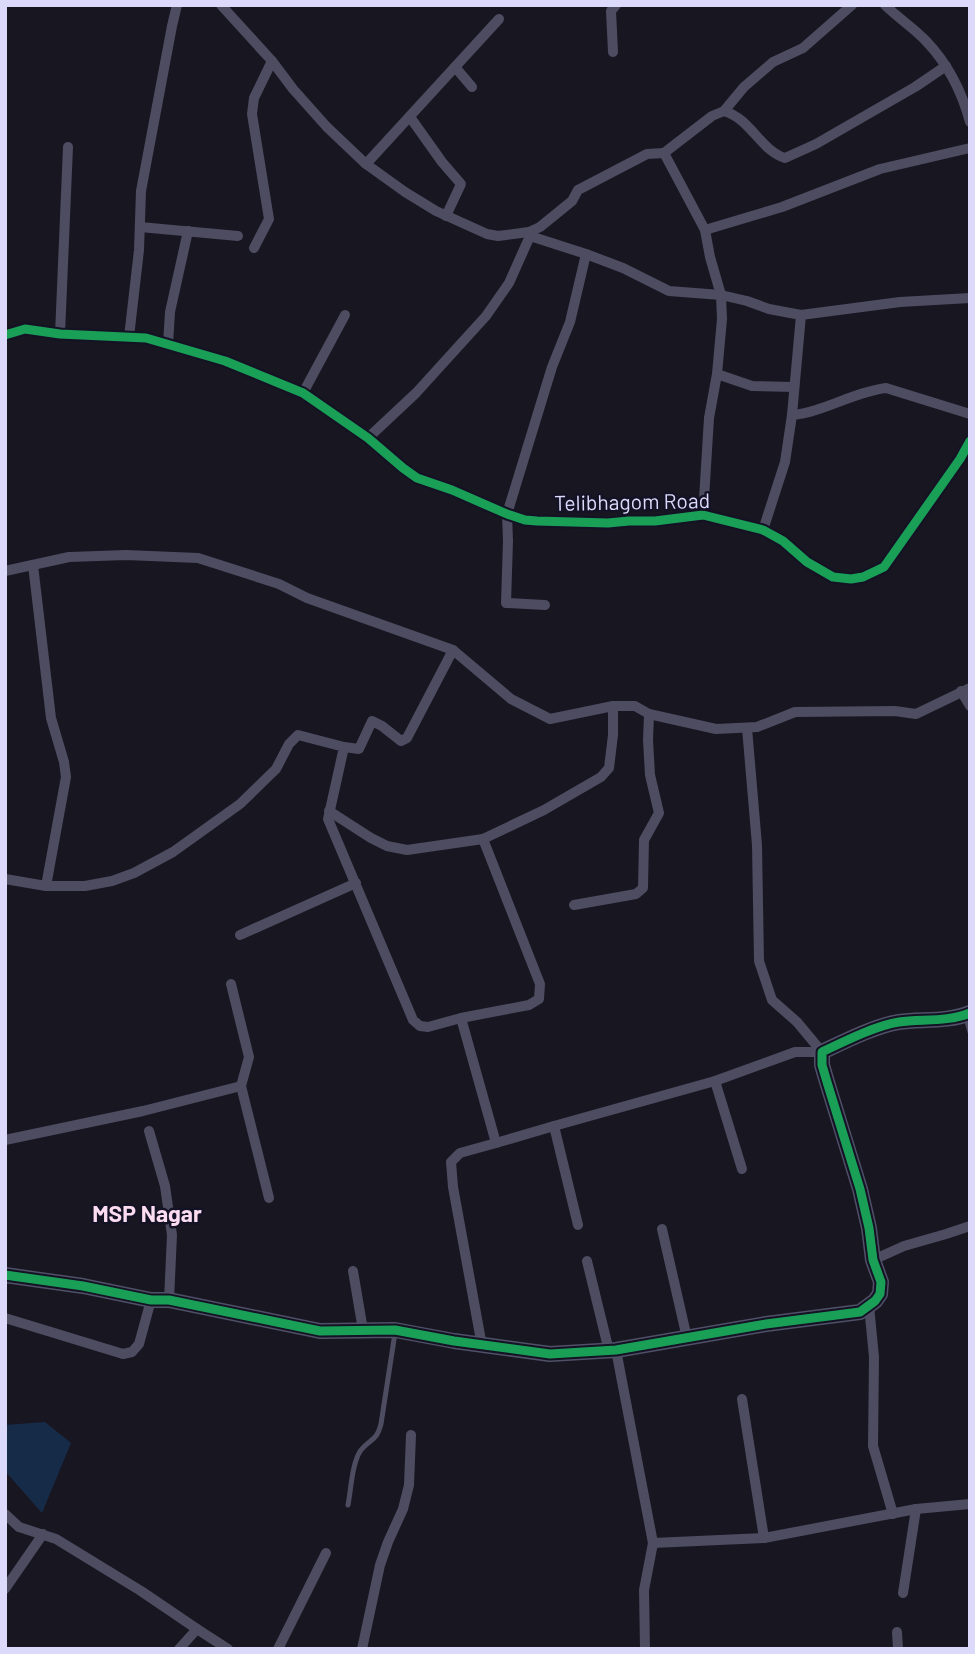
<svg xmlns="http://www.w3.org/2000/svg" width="975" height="1654" viewBox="0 0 975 1654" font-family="Barlow,sans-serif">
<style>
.water{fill:#162b47}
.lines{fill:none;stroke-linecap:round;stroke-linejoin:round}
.lane{stroke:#4d4c60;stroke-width:5}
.street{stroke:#4d4c60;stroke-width:10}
.secondary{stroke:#505167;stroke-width:16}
.cycleway-casing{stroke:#141225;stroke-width:13}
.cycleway{stroke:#1a9f57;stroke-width:9}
.labels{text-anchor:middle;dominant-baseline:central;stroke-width:5;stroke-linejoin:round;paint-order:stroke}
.street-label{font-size:21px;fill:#dcdafb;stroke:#141225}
.neighbourhood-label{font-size:23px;font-weight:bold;fill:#fbdcf1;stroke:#141225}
</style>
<rect width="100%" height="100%" fill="#181621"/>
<polygon class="water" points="45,1422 71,1443 42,1513 5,1471 5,1425"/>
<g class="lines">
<g class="lane">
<polyline points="966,1018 970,1032"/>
<path d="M348 1505C351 1490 352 1462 361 1450 372 1437 376 1442 381 1424L395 1333"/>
</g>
<g class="street">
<polyline points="221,5 272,61 293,89 326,126 366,164 405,192 436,211 487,234 498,236 529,232 540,227 572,201 578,190 647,154 664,153 705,230 710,257 721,295 722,319 717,374 709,418 703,515"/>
<path d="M885 5C898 18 914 28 926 41 948 64 962 92 970 122"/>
<polyline points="613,52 611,11 616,5"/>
<polyline points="455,67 472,87"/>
<polyline points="724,111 744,87 773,62 803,48 852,5"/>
<polyline points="410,117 442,162 461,184 446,216"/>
<path d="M664 153 712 116 724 111C751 119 760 150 785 158L816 144 915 87 946 66"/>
<polyline points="366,164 499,19"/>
<polyline points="140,227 238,236"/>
<polyline points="705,230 782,207 880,169 970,148"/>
<polyline points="530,236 586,254 623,268 669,291 721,295 747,301 769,309 801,315 900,302 970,298"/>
<polyline points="254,248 269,219 252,114 254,98 272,61"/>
<polyline points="60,334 68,147"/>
<polyline points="5,335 25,329 60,334 146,338 225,361 303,393 368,438 403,468 417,478 452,490 507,514 525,520 537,521 608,523 629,521 655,521 703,515 763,530 783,541 807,562 833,577 851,579 863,577 884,567 960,459 970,441"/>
<polyline points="129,337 139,250 141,191 172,26 177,5"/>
<polyline points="168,344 170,312 188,231"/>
<polyline points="717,374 752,386 794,387"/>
<polyline points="303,393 345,315"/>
<path d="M792 415C824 412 853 392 886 388L970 414"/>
<polyline points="368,438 416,393 486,316 509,283 530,236 529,232"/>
<polyline points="763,530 785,462 792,415 801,315"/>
<polyline points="33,565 51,718 64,762 66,777 46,886"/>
<polyline points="5,571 69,557 126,555 198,558 279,584 307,598 453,650 511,699 550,719 613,706 635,706 649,714 716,729 757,727 795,712 895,711 916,714 970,688"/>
<polyline points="545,605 506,603 508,541 507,514 552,367 570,322 586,254"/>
<polyline points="961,691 970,706"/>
<polyline points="747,728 757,845 759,961 772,1000 797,1022 822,1052"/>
<polyline points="344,747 359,749 372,721 382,726 401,741 407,738 453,650"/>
<polyline points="329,811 371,838 387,846 407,850 483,839 544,810 601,777 609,768 613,735 613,706"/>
<polyline points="5,879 46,886 85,886 112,881 134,873 173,852 240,804 276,769 289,744 298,735 344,747 328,819 413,1020 420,1026 428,1027 461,1018 529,1005 539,999 540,984 483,839"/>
<polyline points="574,905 636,894 643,888 644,840 659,813 650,775 648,740 649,714"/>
<polyline points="240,935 356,883"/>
<polyline points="231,984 249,1057 241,1086 269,1198"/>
<polyline points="461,1018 496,1143 460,1153 451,1162 453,1187 482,1346"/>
<polyline points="715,1081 742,1169"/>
<polyline points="554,1126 715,1081 795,1052 822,1052"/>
<polyline points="149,1131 165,1186 172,1235 169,1300"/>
<polyline points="5,1140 143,1111 241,1086"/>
<polyline points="496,1143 554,1126 578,1225"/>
<polyline points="662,1229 687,1338"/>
<polyline points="873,1260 904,1246 946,1234 970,1226"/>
<polyline points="587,1261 609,1351"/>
<polyline points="353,1271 363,1330"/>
<polyline points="869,1306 874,1357 873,1446 893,1514"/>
<polyline points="5,1318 123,1354 132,1352 139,1344 151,1300"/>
<polyline points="616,1350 653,1543 764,1538 916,1509 970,1504"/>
<polyline points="742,1399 764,1538"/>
<polyline points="5,1514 19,1527 56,1539 141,1591 197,1629 179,1649"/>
<polyline points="5,1589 43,1534"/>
<polyline points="903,1593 916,1509"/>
<polyline points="197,1629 228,1649"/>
<polyline points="897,1632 898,1649"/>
<polyline points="278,1649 326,1553"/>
<polyline points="362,1649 380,1565 388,1542 403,1509 409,1485 411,1435"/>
<polyline points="645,1649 644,1590 653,1543"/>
</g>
<path class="secondary" d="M5 1275 83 1286 151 1300H169L320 1331 395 1330 454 1341 550 1354 616 1350 766 1324 860 1312 875 1301 880 1294 881 1282 873 1260 869 1228 860 1189 827 1082 822 1065V1052C843 1042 877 1025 899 1022 922 1019 948 1022 970 1013"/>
<defs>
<g id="cycleway">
<polyline points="5,335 25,329 60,334 146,338 225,361 303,393 368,438 403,468 417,478 452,490 507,514 525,520 537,521 608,523 629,521 655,521 703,515 763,530 783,541 807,562 833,577 851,579 863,577 884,567 960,459 970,441"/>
<path d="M5 1275 83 1286 151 1300H169L320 1331 395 1330 454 1341 550 1354 616 1350 766 1324 860 1312 875 1301 880 1294 881 1282 873 1260 869 1228 860 1189 827 1082 822 1065V1052C843 1042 877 1025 899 1022 922 1019 948 1022 970 1013"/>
</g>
</defs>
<use href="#cycleway" class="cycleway-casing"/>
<use href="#cycleway" class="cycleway"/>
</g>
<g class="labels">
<g class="street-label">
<text transform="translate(632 501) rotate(-1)">Telibhagom Road</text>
</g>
<g class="neighbourhood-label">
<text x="147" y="1213">MSP Nagar</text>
</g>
</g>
<rect width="975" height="1654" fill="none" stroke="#dcdafb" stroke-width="14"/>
</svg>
